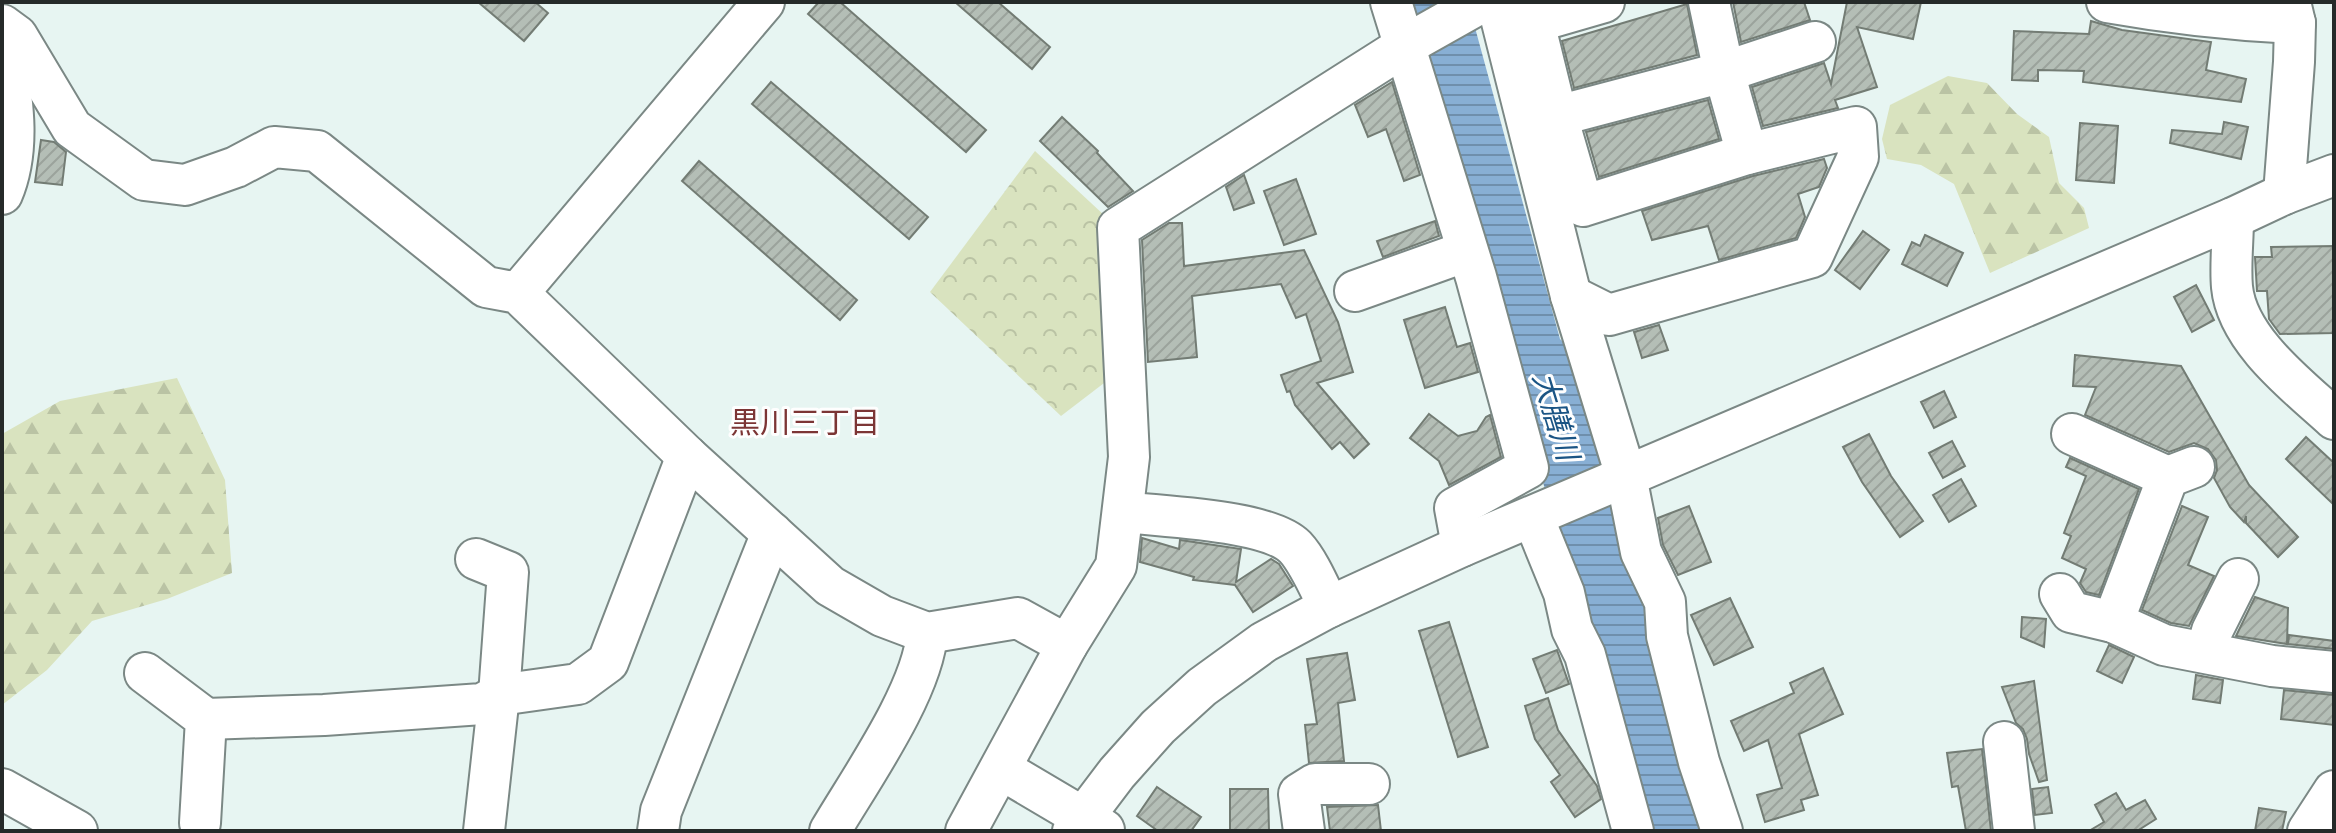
<svg xmlns="http://www.w3.org/2000/svg" width="2336" height="833" viewBox="0 0 2336 833" font-family="Raleway,'Noto Sans JP',sans-serif">
<style>
.forest{fill:url(#forest-firs)}
.park{fill:url(#park-crowns)}
.water{fill:url(#water-rules)}
.building{fill:url(#building-hatch);stroke:#737c74;stroke-width:2}
.lines{fill:none;stroke-linecap:round;stroke-linejoin:round}
.minor-casing{stroke:#7b8885;stroke-width:44}
.minor{stroke:#fff;stroke-width:40}
.labels{text-anchor:middle;dominant-baseline:central;stroke-width:6;stroke-linejoin:round;paint-order:stroke}
.water-label{font-size:30px;font-style:italic;fill:#1a5484;stroke:#fefefe}
.neighbourhood-label{font-size:30px;fill:#7c3535;stroke:#fefefe}
</style>
<defs>
<pattern id="forest-firs" width="22" height="20" patternUnits="userSpaceOnUse" patternTransform="scale(2)"><rect width="22" height="20" fill="#d9e3bf"/><path d="M5 1l3.5 6h-7zM16 11l3.5 6h-7z" fill="#bac3a4"/></pattern>
<pattern id="park-crowns" width="20" height="18" patternUnits="userSpaceOnUse" patternTransform="scale(2)"><rect width="20" height="18" fill="#d9e3bf"/><path d="M2 6a3 3 0 1 1 6 0M12 15a3 3 0 1 1 6 0" fill="none" stroke="#bac3a4"/></pattern>
<pattern id="water-rules" width="6" height="5" patternUnits="userSpaceOnUse" patternTransform="scale(2)"><rect width="6" height="5" fill="#88afd4"/><path d="M0 2.5h6" fill="none" stroke="#6f8fac"/></pattern>
<pattern id="building-hatch" width="6" height="6" patternUnits="userSpaceOnUse" patternTransform="scale(2)"><rect width="6" height="6" fill="#b4beb6"/><path d="M-1 1l2-2M0 6l6-6M5 7l2-2" fill="none" stroke="#9ba39c"/></pattern>
</defs>
<rect width="100%" height="100%" fill="#e7f5f2"/>
<g class="forest">
<polygon points="1948,76 1987,83 2017,114 2049,137 2059,183 2084,208 2089,228 1990,273 1954,184 1921,165 1887,159 1882,139 1890,105"/>
<polygon points="177,378 225,480 232,573 167,599 92,621 47,670 2,705 2,434 60,401"/>
</g>
<polygon class="park" points="1035,151 1118,228 1125,367 1061,416 930,292"/>
<polygon class="water" points="1405,2 1468,2 1560,339 1577,355 1714,831 1652,831 1557,534 1471,216"/>
<g class="building">
<polygon points="478,2 535,2 548,13 524,41"/>
<polygon points="819,2 840,2 986,130 966,152 808,14"/>
<polygon points="955,2 998,2 1050,47 1032,69"/>
<polygon points="1733,2 1804,2 1810,20 1741,42"/>
<polygon points="1847,2 1921,2 1913,39 1857,27 1877,87 1835,100 1838,108 1763,126 1752,87 1824,63 1831,84"/>
<polygon points="1687,4 1697,55 1574,88 1562,41"/>
<polygon points="2091,21 2122,30 2211,42 2206,70 2246,79 2241,102 2083,82 2084,71 2038,70 2038,81 2012,80 2014,31 2089,34"/>
<polygon points="771,82 928,217 909,239 752,104"/>
<polygon points="1392,82 1420,175 1404,181 1386,129 1368,137 1355,105"/>
<polygon points="1708,100 1719,139 1599,177 1586,132"/>
<polygon points="1062,117 1098,151 1097,153 1133,191 1108,207 1040,141"/>
<polygon points="2224,122 2248,127 2241,159 2170,143 2172,130 2222,134"/>
<polygon points="2080,123 2118,126 2114,183 2076,180"/>
<polygon points="41,140 54,142 66,152 62,185 35,182"/>
<polygon points="1824,159 1827,168 1819,187 1798,194 1805,217 1796,238 1719,260 1708,226 1652,240 1642,211 1753,176"/>
<polygon points="699,161 857,300 840,320 682,181"/>
<polygon points="1244,175 1254,203 1234,210 1226,187"/>
<polygon points="1296,179 1316,234 1284,245 1264,191"/>
<polygon points="1435,221 1439,236 1383,257 1377,241"/>
<polygon points="1169,223 1182,223 1184,266 1304,250 1338,322 1353,372 1317,383 1369,444 1354,458 1340,442 1332,449 1295,405 1290,391 1287,392 1281,375 1321,361 1306,314 1296,318 1281,284 1192,296 1197,357 1148,362 1142,240"/>
<polygon points="1863,231 1889,250 1860,289 1835,270"/>
<polygon points="1925,235 1963,253 1947,286 1902,264 1912,242 1920,246"/>
<polygon points="2334,246 2334,333 2280,334 2269,319 2267,291 2257,291 2255,257 2272,257 2271,247"/>
<polygon points="2196,285 2214,320 2192,332 2174,297"/>
<polygon points="1445,307 1457,347 1470,343 1478,372 1425,388 1404,320"/>
<polygon points="1659,325 1668,350 1642,358 1634,332"/>
<polygon points="2075,355 2181,366 2249,485 2298,537 2278,557 2246,523 2246,516 2244,522 2230,507 2214,478 2217,470 2216,460 2208,449 2194,443 2169,452 2085,415 2096,387 2073,386"/>
<polygon points="1944,391 1956,417 1934,428 1921,402"/>
<polygon points="1429,414 1458,436 1477,431 1486,417 1490,415 1501,457 1449,485 1439,461 1410,438"/>
<polygon points="1869,434 1891,476 1923,521 1900,537 1862,482 1843,447"/>
<polygon points="2306,437 2334,463 2334,505 2286,459"/>
<polygon points="1952,441 1965,466 1943,478 1929,453"/>
<polygon points="2070,458 2139,489 2099,595 2086,592 2080,583 2086,569 2062,558 2071,536 2064,533 2086,476 2066,467"/>
<polygon points="1961,479 1976,506 1949,522 1933,495"/>
<polygon points="1689,506 1711,562 1678,575 1663,545 1658,518"/>
<polygon points="2182,506 2208,517 2188,565 2214,576 2189,626 2171,623 2142,610"/>
<polygon points="1142,538 1179,549 1180,540 1241,549 1236,582 1271,559 1279,564 1293,586 1253,612 1235,585 1193,580 1194,577 1140,562"/>
<polygon points="2255,597 2288,608 2287,644 2236,636"/>
<polygon points="1730,598 1753,647 1714,665 1691,615"/>
<polygon points="2022,617 2046,619 2044,647 2021,637"/>
<polygon points="1449,622 1488,747 1458,757 1419,631"/>
<polygon points="2289,635 2334,641 2334,649 2288,644"/>
<polygon points="2109,645 2134,657 2122,683 2097,671"/>
<polygon points="1557,650 1569,684 1546,693 1533,659"/>
<polygon points="1347,653 1355,700 1338,703 1344,761 1309,763 1305,725 1317,724 1307,659"/>
<polygon points="1823,668 1843,714 1799,734 1818,795 1801,800 1804,810 1765,822 1757,795 1782,788 1768,740 1744,751 1731,721 1794,693 1790,683"/>
<polygon points="2196,675 2223,680 2220,703 2193,699"/>
<polygon points="2034,681 2047,780 2039,782 2029,754 2027,739 2023,729 2016,723 2002,687"/>
<polygon points="2284,690 2334,695 2334,725 2281,719"/>
<polygon points="1548,698 1558,730 1597,786 1601,799 1575,817 1551,782 1560,775 1535,739 1525,706"/>
<polygon points="1982,749 1991,831 1966,831 1958,786 1952,787 1947,753"/>
<polygon points="1157,787 1201,817 1191,831 1158,831 1137,816"/>
<polygon points="2048,787 2052,813 2035,815 2032,789"/>
<polygon points="1230,789 1268,789 1269,831 1230,831"/>
<polygon points="2116,793 2126,810 2145,800 2156,819 2137,831 2089,831 2104,822 2095,805"/>
<polygon points="1378,805 1381,831 1330,831 1327,807"/>
<polygon points="2259,808 2286,812 2282,831 2255,831"/>
</g>
<g class="lines">
<defs>
<g id="minor">
<polyline points="1391,2 1476,277 1528,468 1455,508 1462,546"/>
<polyline points="1497,2 1571,296 1626,476 1641,552 1665,602 1667,636 1699,762 1722,831"/>
<polyline points="1529,2 1557,116 1583,206 1747,154 1856,127 1858,157 1812,257 1609,315 1571,296"/>
<polyline points="1709,2 1724,72 1747,154"/>
<path d="M2107 2C2169 13 2231 20 2295 23"/>
<polyline points="1535,22 1604,2"/>
<polyline points="2,25 17,36 72,128 144,180 185,185 236,167 274,147 317,151 486,287 518,293 687,456 830,586 882,616 927,633 1018,618 1067,645"/>
<path d="M2 29C9 83 24 143 2 194"/>
<polyline points="1557,116 1724,72 1815,42"/>
<polyline points="2284,194 2294,62 2295,23 2290,2"/>
<path d="M2233 218C2233 241 2230 265 2232 287 2237 340 2298 386 2334 419"/>
<polyline points="1355,291 1467,251"/>
<polyline points="518,293 764,2"/>
<polyline points="2072,434 2168,477"/>
<path d="M1124 512C1164 517 1268 520 1295 547 1309 562 1320 589 1329 607"/>
<polyline points="1533,517 1564,593 1572,629 1585,655 1633,831"/>
<polyline points="476,559 508,572 499,695 484,831"/>
<polyline points="2060,594 2071,612 2113,622 2164,645 2272,666 2334,672"/>
<polyline points="2113,622 2168,477 2194,467"/>
<polyline points="2206,652 2212,631 2238,579"/>
<polyline points="145,673 206,719 200,823"/>
<polyline points="206,719 324,715 482,704 499,695 578,684 608,662 687,456"/>
<polyline points="2004,742 2014,831"/>
<polyline points="1001,769 1104,830"/>
<polyline points="2,789 77,831"/>
<polyline points="658,831 661,811 772,533"/>
<path d="M830 831C860 780 923 691 927 633"/>
<polyline points="966,831 1067,645 1116,566 1129,457 1118,228 1411,42 1482,2"/>
<polyline points="1073,831 1117,773 1158,727 1202,687 1264,642 1329,607 1462,546 2233,218 2284,194 2334,175"/>
<polyline points="1304,831 1299,794 1315,784 1369,784"/>
<polyline points="2308,831 2334,791"/>
</g>
</defs>
<use href="#minor" class="minor-casing"/>
<use href="#minor" class="minor"/>
</g>
<g class="labels">
<g class="water-label">
<text transform="translate(1556 416) rotate(73)">大膳川</text>
</g>
<g class="neighbourhood-label">
<text x="805" y="422">黒川三丁目</text>
</g>
</g>
<rect width="2336" height="833" fill="none" stroke="#252a29" stroke-width="8"/>
</svg>
